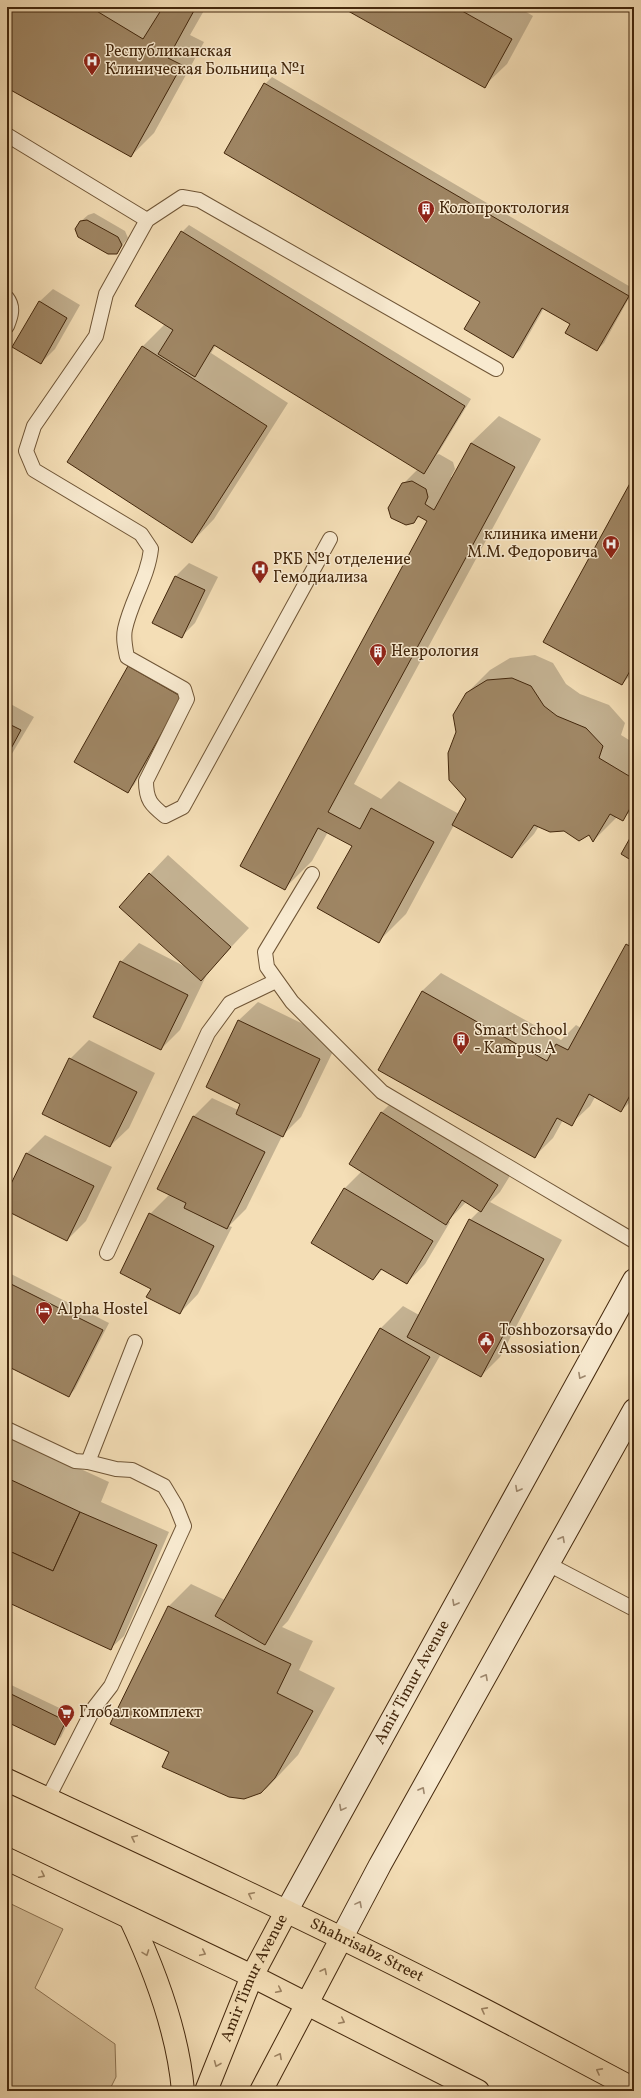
<svg xmlns="http://www.w3.org/2000/svg" width="641" height="2098" viewBox="0 0 641 2098" font-family="Vollkorn,serif">
<style>
.green{fill:#d6bf99;stroke:#8c7352}
.shadow{fill:#0003}
.building{fill:#9f8664;stroke:#43270c}
.lines{fill:none;stroke-linecap:round;stroke-linejoin:round}
.lane-casing{stroke:#6f5536;stroke-width:16}
.secondary-casing{stroke:#43270c;stroke-width:24}
.primary-casing{stroke:#43270c;stroke-width:24}
.lane{stroke:#f8ead0;stroke-width:14}
.secondary{stroke:#f8ead0;stroke-width:22}
.primary{stroke:#f4deb6;stroke-width:22}
.oneway{stroke:#9e886e}
.oneway2{stroke:#9c8261}
.labels{text-anchor:middle;dominant-baseline:central;stroke-width:3;stroke-linejoin:round;paint-order:stroke}
.poi-label{font-size:16px;fill:#43270c;stroke:#f8ead0;text-anchor:start}
.street-label{font-size:16px;fill:#43270c;stroke:#f8ead0}
</style>
<rect width="100%" height="100%" fill="#f4deb6"/>
<filter id="stains"><feTurbulence type="fractalNoise" baseFrequency=".005" numOctaves="4"/><feColorMatrix values="0 0 0 0 .2 0 0 0 0 .09 0 0 0 0 .02 0 0 0 .5 -.17"/></filter>
<radialGradient id="worn" r=".72"><stop offset=".6" stop-color="#630" stop-opacity="0"/><stop offset="1" stop-color="#630" stop-opacity=".3"/></radialGradient>
<polygon class="green" points="7,1902 63,1929 35,1988 115,2044 116,2077 109,2091 7,2091"/>
<g class="shadow">
<polygon points="7,7 150,7 160,13 164,7 206,7 190,35 204,42 154,133 131,156 7,86"/>
<polygon points="343,7 518,7 533,16 507,64 484,86"/>
<polygon points="272,77 634,289 604,343 597,350 571,324 544,308 520,350 513,357 481,302 265,84"/>
<polygon points="94,213 125,231 128,238 116,253 80,222 88,215"/>
<polygon points="189,225 471,399 437,455 439,454 453,462 455,469 451,477 453,477 471,443 499,416 541,439 354,784 381,799 399,781 459,814 467,799 457,732 467,693 490,670 510,658 535,655 553,663 566,684 580,694 609,705 625,723 621,735 634,743 634,808 622,819 617,817 594,840 590,834 539,826 534,834 512,857 454,825 406,914 379,941 353,845 328,832 312,861 284,889 429,521 420,516 414,522 403,484 418,469 216,345 211,353 288,403 214,519 192,542 69,462 143,346 165,324 182,232"/>
<polygon points="53,289 80,305 55,349 41,363 39,302"/>
<polygon points="634,478 634,672 622,684"/>
<polygon points="189,563 218,577 195,623 182,636 176,576"/>
<polygon points="135,660 188,690 134,785 127,791 129,667"/>
<polygon points="7,702 34,717 7,762"/>
<polygon points="168,855 249,928 204,976 206,976 180,1030 161,1049 121,962 139,943 184,966 150,874"/>
<polygon points="634,938 634,1098 621,1111 595,1097 590,1106 571,1124 563,1120 553,1138 535,1156 422,991 441,973 561,1040 576,1025 581,1028 627,945"/>
<polygon points="258,1002 338,1041 301,1117 282,1136 246,1209 229,1226 232,1227 198,1294 180,1313 152,1288 150,1214 170,1194 158,1188 194,1116 212,1098 238,1110 241,1104 207,1087 239,1020"/>
<polygon points="89,1040 155,1073 129,1128 110,1146 70,1059"/>
<polygon points="400,1094 516,1166 500,1192 490,1202 562,1240 500,1357 481,1376 441,1354 288,1621 282,1627 313,1641 299,1670 335,1688 298,1755 266,1789 250,1797 170,1751 169,1606 191,1584 225,1600 380,1329 403,1306 419,1315 470,1220 480,1210 467,1201 448,1221 450,1222 425,1264 407,1283 383,1269 373,1279 312,1242 345,1188 362,1171 381,1113"/>
<polygon points="45,1135 112,1167 86,1221 67,1240 7,1210 7,1194 27,1153"/>
<polygon points="7,1272 109,1323 75,1389 69,1396 7,1365"/>
<polygon points="7,1435 109,1482 101,1502 169,1532 124,1636 110,1649 7,1601"/>
<polygon points="7,1683 72,1714 61,1737 54,1744 7,1721"/>
</g>
<g class="building">
<polygon points="7,7 90,7 143,39 163,7 196,7 168,58 182,65 131,157 7,88"/>
<polygon points="341,7 455,7 512,39 485,88"/>
<polygon points="264,83 629,296 597,351 565,333 570,324 542,308 513,358 464,329 480,302 224,153"/>
<polygon points="87,220 118,237 122,245 117,254 108,254 78,237 75,229 80,221"/>
<polygon points="181,231 465,406 424,474 214,345 195,377 158,354 173,330 135,306"/>
<polygon points="39,301 67,318 41,364 12,347"/>
<polygon points="142,346 267,426 192,543 67,462"/>
<polygon points="471,443 515,467 328,812 360,829 371,808 434,842 379,943 317,908 352,846 318,828 285,890 240,866 427,521 418,516 414,523 406,525 391,518 388,508 402,483 412,481 426,489 428,497 425,504 434,510"/>
<polygon points="634,476 634,664 622,685 543,642"/>
<polygon points="175,576 205,590 182,638 152,623"/>
<polygon points="128,666 182,697 128,793 74,762"/>
<polygon points="512,678 531,686 544,706 557,716 586,728 603,746 599,758 634,779 634,801 623,821 610,814 593,842 589,835 579,841 564,831 550,832 534,825 512,858 452,825 466,799 449,780 448,753 456,732 453,715 466,693 487,680"/>
<polygon points="7,723 21,730 7,756"/>
<polygon points="634,831 634,862 621,854"/>
<polygon points="149,873 231,947 201,981 119,907"/>
<polygon points="626,944 634,949 634,1088 621,1112 589,1094 572,1126 557,1118 535,1158 378,1070 422,991 547,1061 556,1044 568,1050"/>
<polygon points="120,961 188,995 161,1050 93,1017"/>
<polygon points="238,1020 320,1059 283,1137 236,1114 240,1104 206,1087"/>
<polygon points="69,1058 137,1092 110,1147 42,1114"/>
<polygon points="381,1112 498,1185 481,1212 462,1200 446,1225 349,1164"/>
<polygon points="193,1116 265,1152 227,1229 184,1208 186,1203 157,1189"/>
<polygon points="26,1153 94,1186 67,1241 7,1211 7,1192"/>
<polygon points="344,1188 433,1241 407,1284 381,1269 373,1280 311,1243"/>
<polygon points="149,1213 214,1246 180,1314 146,1297 151,1289 120,1273"/>
<polygon points="469,1219 544,1259 481,1377 407,1337"/>
<polygon points="7,1282 103,1330 69,1397 7,1366"/>
<polygon points="380,1328 430,1357 265,1645 215,1616"/>
<polygon points="7,1478 80,1512 53,1571 7,1550"/>
<polygon points="80,1512 157,1545 111,1650 7,1602 7,1550 53,1571"/>
<polygon points="168,1606 291,1664 277,1693 313,1711 275,1778 261,1793 244,1799 229,1797 162,1767 169,1752 110,1724"/>
<polygon points="7,1692 66,1721 55,1745 7,1722"/>
</g>
<g class="lines">
<defs>
<g id="lane">
<polyline points="7,135 147,220"/>
<path d="M7 298C14 307 11 316 7 326"/>
<path d="M330 539 183 807 165 816C151 805 146 800 146 781L187 699 184 689 127 657C125 647 123 638 125 629 131 601 148 577 151 549L141 534 34 470 26 451 34 426 96 336 106 294 147 220 182 197 199 200 496 369"/>
<polyline points="312,874 265,952 267,967 292,1002 382,1092 634,1241"/>
<polyline points="107,1253 208,1033 230,1003 276,981"/>
<polyline points="7,1429 75,1461 88,1462 135,1342"/>
<polyline points="548,1564 634,1609"/>
<polyline points="48,1798 94,1708 111,1686 184,1526 176,1506 164,1486 132,1470 116,1469 88,1462"/>
</g>
<g id="secondary">
<path id="s1" d="M286 1912 634 1280"/>
<polyline points="341,1939 380,1865 634,1410"/>
</g>
<g id="primary">
<path id="s2" d="M7 1780C160 1851 313 1922 463 1999 520 2028 577 2059 634 2089"/>
<polyline points="7,1859 252,1976 478,2091"/>
<path d="M130 1918C155 1971 178 2032 183 2091"/>
<path id="s3" d="M206 2091 252 1976 286 1912"/>
<polyline points="261,2091 341,1939"/>
</g>
</defs>
<use href="#lane" class="lane-casing"/>
<use href="#secondary" class="secondary-casing"/>
<use href="#primary" class="primary-casing"/>
<use href="#lane" class="lane"/>
<use href="#secondary" class="secondary"/>
<use href="#primary" class="primary"/>
</g>
<defs><path id="oneway-chevron" d="M-2-3.5L2.5 0L-2 3.5" fill="none" stroke-width="1.6" stroke-linecap="round" stroke-linejoin="round"/></defs>
<g class="oneway">
<use href="#oneway-chevron" transform="translate(581 1376) rotate(119)"/>
<use href="#oneway-chevron" transform="translate(518 1489) rotate(119)"/>
<use href="#oneway-chevron" transform="translate(562 1539) rotate(-61)"/>
<use href="#oneway-chevron" transform="translate(455 1603) rotate(119)"/>
<use href="#oneway-chevron" transform="translate(485 1677) rotate(-61)"/>
<use href="#oneway-chevron" transform="translate(422 1790) rotate(-61)"/>
<use href="#oneway-chevron" transform="translate(342 1808) rotate(118)"/>
<use href="#oneway-chevron" transform="translate(359 1904) rotate(-62)"/>
</g>
<g class="oneway2">
<use href="#oneway-chevron" transform="translate(134 1838) rotate(-155)"/>
<use href="#oneway-chevron" transform="translate(42 1875) rotate(26)"/>
<use href="#oneway-chevron" transform="translate(251 1895) rotate(-154)"/>
<use href="#oneway-chevron" transform="translate(146 1953) rotate(70)"/>
<use href="#oneway-chevron" transform="translate(203 1953) rotate(25)"/>
<use href="#oneway-chevron" transform="translate(324 1971) rotate(-63)"/>
<use href="#oneway-chevron" transform="translate(279 1990) rotate(26)"/>
<use href="#oneway-chevron" transform="translate(484 2010) rotate(-152)"/>
<use href="#oneway-chevron" transform="translate(342 2021) rotate(27)"/>
<use href="#oneway-chevron" transform="translate(279 2056) rotate(-62)"/>
<use href="#oneway-chevron" transform="translate(217 2064) rotate(112)"/>
<use href="#oneway-chevron" transform="translate(599 2071) rotate(-152)"/>
</g>
<defs>
<symbol id="hospital-pin" viewBox="-11 -11 22 30"><path d="M0 17L-7.5 6A9.5 9.5 0 1 1 7.5 6Z" fill="#8f2418" stroke="#f8ead0"/><path d="M-5-5h3v3.5h4V-5h3V5h-3V1.5h-4V5h-3Z" fill="#fff"/></symbol>
<symbol id="building-pin" viewBox="-11 -11 22 30"><path d="M0 17L-7.5 6A9.5 9.5 0 1 1 7.5 6Z" fill="#8f2418" stroke="#f8ead0"/><path d="M-4-6H4V6H1V3H-1V6H-4ZM-2.5-4.3h1.7v1.8h-1.7ZM.8-4.3h1.7v1.8H.8ZM-2.5-1h1.7V.8h-1.7ZM.8-1h1.7V.8H.8Z" fill="#fff"/></symbol>
<symbol id="hotel-pin" viewBox="-11 -11 22 30"><path d="M0 17L-7.5 6A9.5 9.5 0 1 1 7.5 6Z" fill="#8f2418" stroke="#f8ead0"/><path d="M-6-4.5h1.5V1H6V5H4.5V3h-9V5H-6ZM-4 0a1.8 1.8 0 1 1 3.6 0ZM.5 0V-2.5h3Q6-2.5 6 0Z" fill="#fff"/></symbol>
<symbol id="civic-pin" viewBox="-11 -11 22 30"><path d="M0 17L-7.5 6A9.5 9.5 0 1 1 7.5 6Z" fill="#8f2418" stroke="#f8ead0"/><path d="M-.6-6.5H3V-4.5H.6V-3L4-1V1h2V6H-6V1h2V-1L-.6-3ZM-1.2 2.5V6h2.4V2.5Z" fill="#fff"/></symbol>
<symbol id="supermarket-pin" viewBox="-11 -11 22 30"><path d="M0 17L-7.5 6A9.5 9.5 0 1 1 7.5 6Z" fill="#8f2418" stroke="#f8ead0"/><path d="M-6-5.5h2.5l.6 2H6L4.5 2H-2.5L-4.4-4H-6ZM-1.5 3.2a1.3 1.3 0 1 0 .1 0ZM3 3.2a1.3 1.3 0 1 0 .1 0Z" fill="#fff"/></symbol>
</defs>
<g fill-rule="evenodd">
<use href="#hospital-pin" x="82" y="51" width="20" height="27"/>
<use href="#building-pin" x="416" y="199" width="20" height="27"/>
<use href="#hospital-pin" x="601" y="534" width="20" height="27"/>
<use href="#hospital-pin" x="250" y="559" width="20" height="27"/>
<use href="#building-pin" x="368" y="642" width="20" height="27"/>
<use href="#building-pin" x="451" y="1030" width="20" height="27"/>
<use href="#hotel-pin" x="34" y="1300" width="20" height="27"/>
<use href="#civic-pin" x="476" y="1330" width="20" height="27"/>
<use href="#supermarket-pin" x="56" y="1703" width="20" height="27"/>
</g>
<g class="labels">
<g class="poi-label">
<text x="105" y="52">Республиканская<tspan x="105" dy="18">Клиническая Больница №1</tspan></text>
<text x="439" y="209">Колопроктология</text>
<text x="598" y="535" text-anchor="end">клиника имени<tspan x="598" dy="18">М.М. Федоровича</tspan></text>
<text x="273" y="560">РКБ №1 отделение<tspan x="273" dy="18">Гемодиализа</tspan></text>
<text x="391" y="652">Неврология</text>
<text x="474" y="1031">Smart School<tspan x="474" dy="18">- Kampus A</tspan></text>
<text x="57" y="1310">Alpha Hostel</text>
<text x="499" y="1331">Toshbozorsavdo<tspan x="499" dy="18">Assosiation</tspan></text>
<text x="79" y="1713">Глобал комплект</text>
</g>
<g class="street-label">
<text stroke="none"><textPath href="#s1" startOffset="262">Amir Timur Avenue</textPath></text>
<text stroke="none"><textPath href="#s2" startOffset="398">Shahrisabz Street</textPath></text>
<text stroke="none"><textPath href="#s3" startOffset="123">Amir Timur Avenue</textPath></text>
</g>
</g>
<rect width="641" height="2098" fill="none" stroke="#f4deb6" stroke-width="24"/>
<rect x="8" y="8" width="625" height="2082" fill="none" stroke="#43270c" stroke-width="2"/>
<rect x="12" y="12" width="617" height="2074" fill="none" stroke="#43270c"/>
<rect width="100%" height="100%" filter="url(#stains)"/>
<rect width="100%" height="100%" fill="url(#worn)"/>
</svg>
